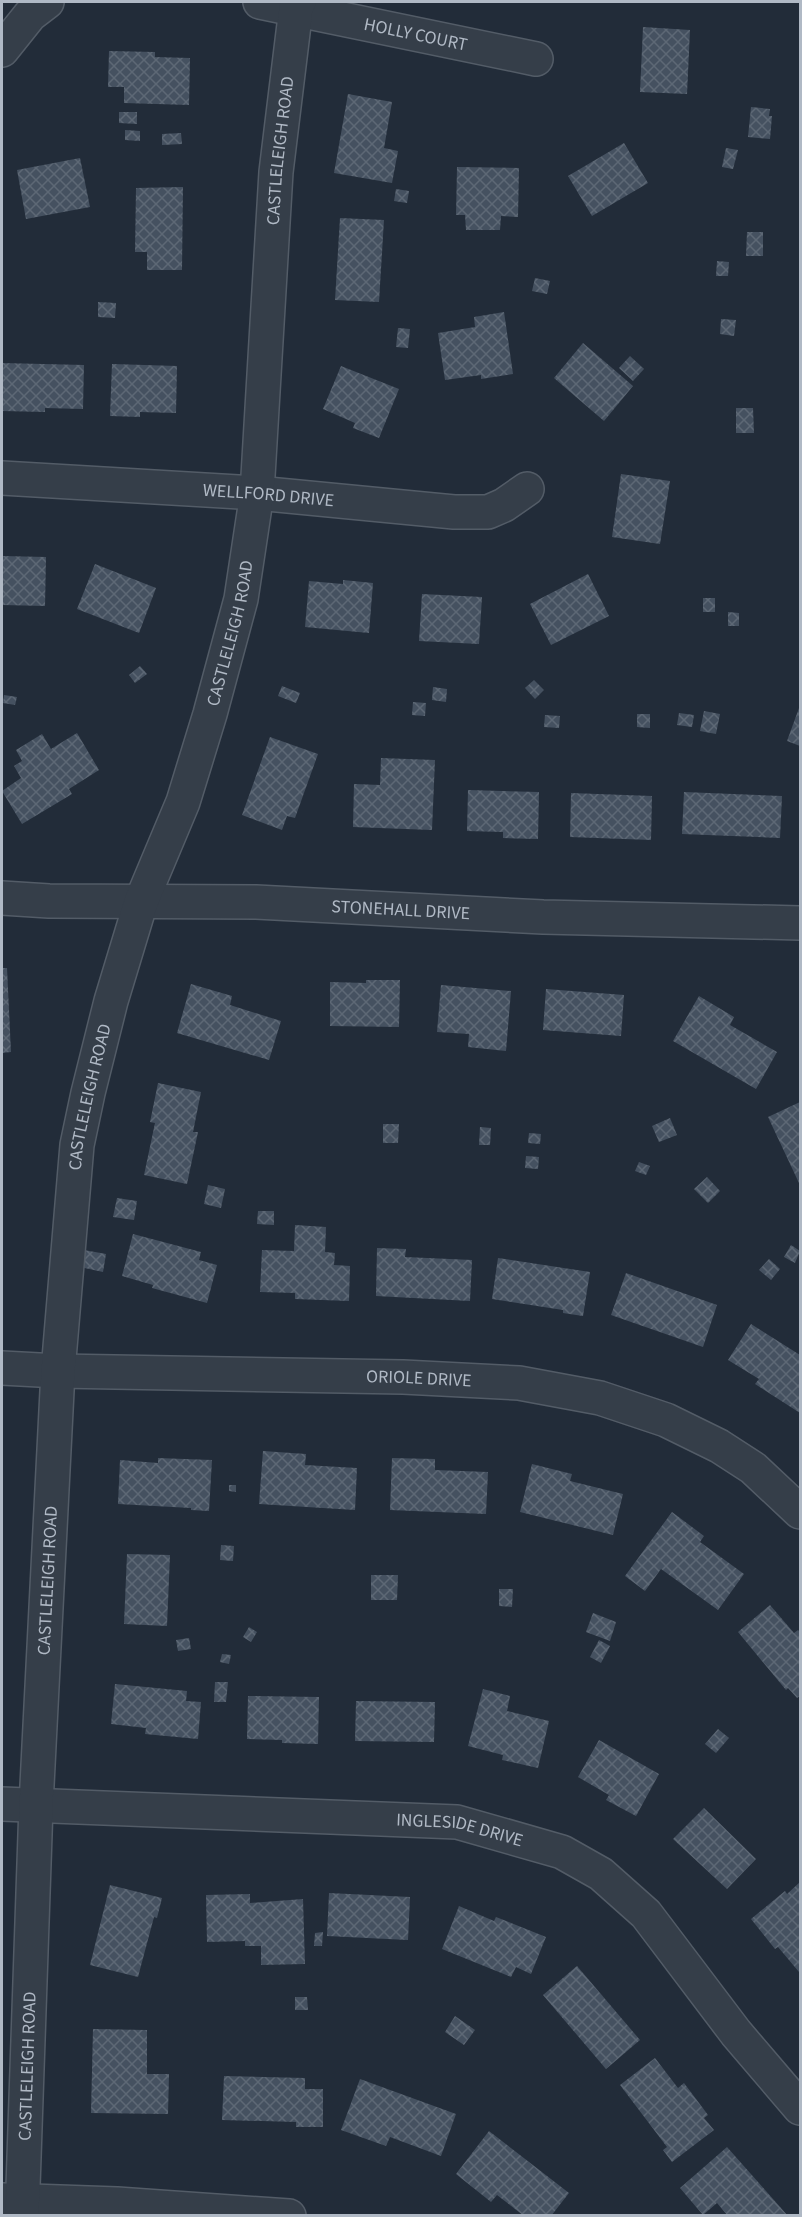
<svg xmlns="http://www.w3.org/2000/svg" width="802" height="2217" viewBox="0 0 802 2217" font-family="'Source Sans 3',sans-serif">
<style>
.building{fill:url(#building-cross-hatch)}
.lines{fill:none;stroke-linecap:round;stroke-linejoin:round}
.minor-casing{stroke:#535c67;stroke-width:36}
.minor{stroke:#353e49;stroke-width:33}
.labels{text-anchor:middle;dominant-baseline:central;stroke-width:4.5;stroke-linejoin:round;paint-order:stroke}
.street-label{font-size:18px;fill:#b0b9c5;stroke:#1b232e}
</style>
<defs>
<pattern id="building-cross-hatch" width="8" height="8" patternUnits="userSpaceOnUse" patternTransform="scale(1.5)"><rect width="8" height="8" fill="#455160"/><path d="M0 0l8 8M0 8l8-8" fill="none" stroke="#5d6875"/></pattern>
</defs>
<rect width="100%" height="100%" fill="#222c39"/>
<g class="building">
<polygon points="643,27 690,30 687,94 640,92"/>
<polygon points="109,51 155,52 155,57 190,58 189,105 124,103 124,87 108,87"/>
<polygon points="348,94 392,102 384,148 398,151 392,183 334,173"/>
<polygon points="751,107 770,109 769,116 772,116 770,139 748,137"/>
<polygon points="119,112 137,112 137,124 119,123"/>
<polygon points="125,130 140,131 140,141 125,140"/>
<polygon points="181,133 182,144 162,145 162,134"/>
<polygon points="624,143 648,183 592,216 568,176"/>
<polygon points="726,148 738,150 733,169 722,167"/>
<polygon points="80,158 90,207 26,219 17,170"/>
<polygon points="457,167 519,168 518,217 501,216 500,230 466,230 465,215 456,215"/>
<polygon points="183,187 182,270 147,270 147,252 135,252 136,188"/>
<polygon points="396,189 409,191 407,203 394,201"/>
<polygon points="340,218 384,220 379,302 335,300"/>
<polygon points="747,232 763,232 763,256 746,256"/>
<polygon points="717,261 729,262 728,276 716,276"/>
<polygon points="535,278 550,281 547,294 532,291"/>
<polygon points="98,302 116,303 115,318 98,317"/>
<polygon points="504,312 513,374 481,379 481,375 445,380 438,333 475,327 474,317"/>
<polygon points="721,319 736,320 734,336 720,334"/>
<polygon points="398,328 410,329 408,348 396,347"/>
<polygon points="583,343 633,386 604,421 554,378"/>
<polygon points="630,356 644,369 633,381 619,368"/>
<polygon points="2,363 84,365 83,409 45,408 45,412 2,411"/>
<polygon points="112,364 177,366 176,413 140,412 140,417 110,416"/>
<polygon points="341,366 399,389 379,438 353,428 355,423 323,409"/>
<polygon points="736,408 753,408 754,433 736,433"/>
<polygon points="621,474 670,481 660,544 612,537"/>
<polygon points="2,556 46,557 45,606 2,605"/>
<polygon points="95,564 156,588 139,633 77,609"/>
<polygon points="588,574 609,616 551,645 530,604"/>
<polygon points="343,580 373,583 369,633 305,627 309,581 343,584"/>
<polygon points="422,594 482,597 479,644 419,641"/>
<rect x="703" y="598" width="12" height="14"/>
<polygon points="728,612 739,613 739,626 728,626"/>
<polygon points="140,666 147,674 135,683 129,675"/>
<polygon points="534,680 544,690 535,699 525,688"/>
<polygon points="282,686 300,693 296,703 278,696"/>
<polygon points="433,687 447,689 446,702 432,700"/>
<polygon points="4,695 17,697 15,705 3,703"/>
<polygon points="413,702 426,703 425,716 412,715"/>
<polygon points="799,708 800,709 800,746 787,741"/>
<polygon points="704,711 720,714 716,734 700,731"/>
<polygon points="679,713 694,715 692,727 677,725"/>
<polygon points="637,714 650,714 650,728 637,727"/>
<polygon points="545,715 560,716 559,728 544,727"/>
<polygon points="77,733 99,770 69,789 72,794 22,824 2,791 21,778 14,766 22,761 16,750 42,734 51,749"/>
<polygon points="270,737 318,754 295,818 287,816 282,830 242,815"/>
<polygon points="381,758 435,760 432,830 353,827 354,784 380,785"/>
<polygon points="468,790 539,792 538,839 503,838 503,832 467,831"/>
<polygon points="684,792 782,796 780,838 682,834"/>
<polygon points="571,793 652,796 651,840 570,837"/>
<polygon points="2,968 7,968 11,1052 2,1053"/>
<polygon points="366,980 400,980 399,1027 330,1026 330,982 366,983"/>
<polygon points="191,984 232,996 230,1005 281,1021 269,1060 177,1033"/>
<polygon points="441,985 511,991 506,1051 468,1047 469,1034 437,1032"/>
<polygon points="546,989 624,995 621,1036 543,1030"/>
<polygon points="699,996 734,1017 730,1025 777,1052 756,1089 673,1041"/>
<polygon points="158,1083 201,1092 193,1132 198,1132 187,1184 144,1175 155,1123 150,1122"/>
<polygon points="800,1102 800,1183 799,1183 768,1117"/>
<polygon points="670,1118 677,1135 659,1142 652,1126"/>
<polygon points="383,1124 399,1124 398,1143 383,1143"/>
<polygon points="480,1127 491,1128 490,1145 479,1145"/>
<polygon points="529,1133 541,1134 540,1144 528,1143"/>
<polygon points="526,1156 539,1157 538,1169 525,1168"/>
<polygon points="639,1162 650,1166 646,1175 635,1171"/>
<polygon points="707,1177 720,1191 708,1203 694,1189"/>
<polygon points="208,1185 225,1189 221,1208 204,1204"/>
<polygon points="117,1198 137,1201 134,1220 113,1217"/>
<polygon points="258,1211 274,1211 274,1225 257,1224"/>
<polygon points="295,1225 326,1227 325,1252 335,1253 334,1265 350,1266 349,1301 295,1299 295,1293 260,1292 262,1250 294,1251"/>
<polygon points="133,1234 201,1252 199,1260 217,1265 207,1303 152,1288 153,1285 122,1276"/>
<polygon points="791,1245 800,1251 795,1263 784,1257"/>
<polygon points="377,1248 406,1249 405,1257 472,1260 470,1301 376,1296"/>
<polygon points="84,1250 106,1254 103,1272 80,1267"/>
<polygon points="498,1258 590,1272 583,1316 563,1313 563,1310 492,1299"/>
<polygon points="769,1259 780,1269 771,1280 759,1270"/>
<polygon points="626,1273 717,1305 703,1347 611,1315"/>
<polygon points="751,1324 800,1355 800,1413 755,1384 759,1379 728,1360"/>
<polygon points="263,1451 306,1454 305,1465 357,1468 355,1510 259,1504"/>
<polygon points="158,1458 212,1460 209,1511 191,1510 191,1508 118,1504 120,1460 158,1463"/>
<polygon points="392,1458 435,1459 435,1470 488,1472 486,1514 390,1510"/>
<polygon points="532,1464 572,1474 570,1481 623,1494 613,1535 520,1512"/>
<polygon points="229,1485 236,1485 236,1492 229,1491"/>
<polygon points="672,1512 704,1536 700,1542 744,1574 718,1610 661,1569 645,1591 625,1576"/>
<polygon points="221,1545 234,1546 233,1561 220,1560"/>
<polygon points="127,1554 170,1555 167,1626 124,1624"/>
<polygon points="371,1575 398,1575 397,1600 371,1600"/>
<polygon points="499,1589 513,1589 512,1607 499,1606"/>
<polygon points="770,1605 794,1633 798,1630 800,1632 800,1696 797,1698 788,1688 786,1690 738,1632"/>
<polygon points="593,1613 616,1622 610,1641 586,1632"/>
<polygon points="249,1627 257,1632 251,1642 243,1637"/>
<polygon points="189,1638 191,1649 178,1651 176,1640"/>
<polygon points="599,1640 610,1646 601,1663 590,1657"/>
<polygon points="222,1654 231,1655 229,1664 220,1662"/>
<polygon points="215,1682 228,1682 226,1702 214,1702"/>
<polygon points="115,1684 187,1691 186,1701 201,1702 198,1739 145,1734 146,1728 111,1724"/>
<polygon points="483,1689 510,1696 507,1711 549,1721 538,1768 502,1760 503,1755 468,1746"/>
<polygon points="248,1696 319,1697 318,1744 282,1743 282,1740 247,1739"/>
<polygon points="356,1701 435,1702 434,1742 355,1741"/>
<polygon points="718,1729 729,1738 716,1753 705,1744"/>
<polygon points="599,1740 659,1774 636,1816 606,1800 609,1795 578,1777"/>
<polygon points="704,1808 756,1859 727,1889 673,1839"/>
<polygon points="800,1882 800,1970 799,1972 778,1947 775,1949 751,1919 785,1891 787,1894"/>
<polygon points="110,1885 162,1898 157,1918 154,1917 138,1977 90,1965"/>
<polygon points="329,1893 410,1897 408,1940 327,1936"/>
<polygon points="250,1894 250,1903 303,1899 305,1964 261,1965 261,1946 245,1946 245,1941 207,1942 206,1895"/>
<polygon points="459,1906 494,1921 496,1917 546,1937 531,1974 516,1967 511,1977 442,1949"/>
<polygon points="323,1932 322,1946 314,1946 315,1933"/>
<polygon points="577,1966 640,2040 606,2069 543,1995"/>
<polygon points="295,1997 307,1997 308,2010 295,2010"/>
<polygon points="455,2016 475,2030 464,2045 445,2032"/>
<polygon points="93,2029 147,2030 147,2074 169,2074 168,2114 91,2113"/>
<polygon points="655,2058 678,2088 684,2083 708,2115 704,2118 714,2130 672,2162 663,2150 667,2147 620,2085"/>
<polygon points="224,2076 305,2078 305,2089 323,2089 323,2127 296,2127 296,2122 222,2120"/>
<polygon points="360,2079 456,2114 441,2156 390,2137 386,2146 341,2130"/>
<polygon points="489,2131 569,2193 551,2216 524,2216 497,2195 491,2202 456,2174"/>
<polygon points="727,2147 788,2216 728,2216 717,2203 703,2215 680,2188"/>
</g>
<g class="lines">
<defs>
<g id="minor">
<path id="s1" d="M260 2 536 59"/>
<polyline points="2,50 30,15 47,2"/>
<path id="s2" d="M2 478 257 493 454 512H488L504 505 527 489"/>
<path id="s3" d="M2 898 49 901 256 902 543 917 800 923"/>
<path id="s4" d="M2 1368 58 1371 403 1377 519 1383 600 1398 666 1420 719 1446 753 1468 800 1512"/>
<path id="s5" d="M2 1804 457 1822 562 1852 601 1874 646 1914 736 2033 800 2108"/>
<polyline points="3,2200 117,2204 289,2216"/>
<path id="s6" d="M22 2216 36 1805 58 1371 77 1145 88 1093 111 1001 141 902 183 802 210 714 241 599 257 493 276 172 296 8 299 2"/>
</g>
</defs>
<use href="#minor" class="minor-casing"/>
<use href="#minor" class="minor"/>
</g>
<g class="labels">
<g class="street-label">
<text stroke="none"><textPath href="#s1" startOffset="159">HOLLY COURT</textPath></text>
<text stroke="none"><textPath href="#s6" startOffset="2094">CASTLELEIGH ROAD</textPath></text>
<text stroke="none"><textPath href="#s2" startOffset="267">WELLFORD DRIVE</textPath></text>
<text stroke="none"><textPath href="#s6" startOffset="1608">CASTLELEIGH ROAD</textPath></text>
<text stroke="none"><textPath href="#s3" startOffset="399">STONEHALL DRIVE</textPath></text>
<text stroke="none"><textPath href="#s6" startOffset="1122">CASTLELEIGH ROAD</textPath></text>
<text stroke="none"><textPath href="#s4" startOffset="417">ORIOLE DRIVE</textPath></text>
<text stroke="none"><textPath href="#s6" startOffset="636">CASTLELEIGH ROAD</textPath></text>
<text stroke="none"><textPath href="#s5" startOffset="459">INGLESIDE DRIVE</textPath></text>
<text stroke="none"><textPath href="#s6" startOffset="150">CASTLELEIGH ROAD</textPath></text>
</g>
</g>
<rect width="802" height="2217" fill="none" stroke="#b0b9c5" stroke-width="6"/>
</svg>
